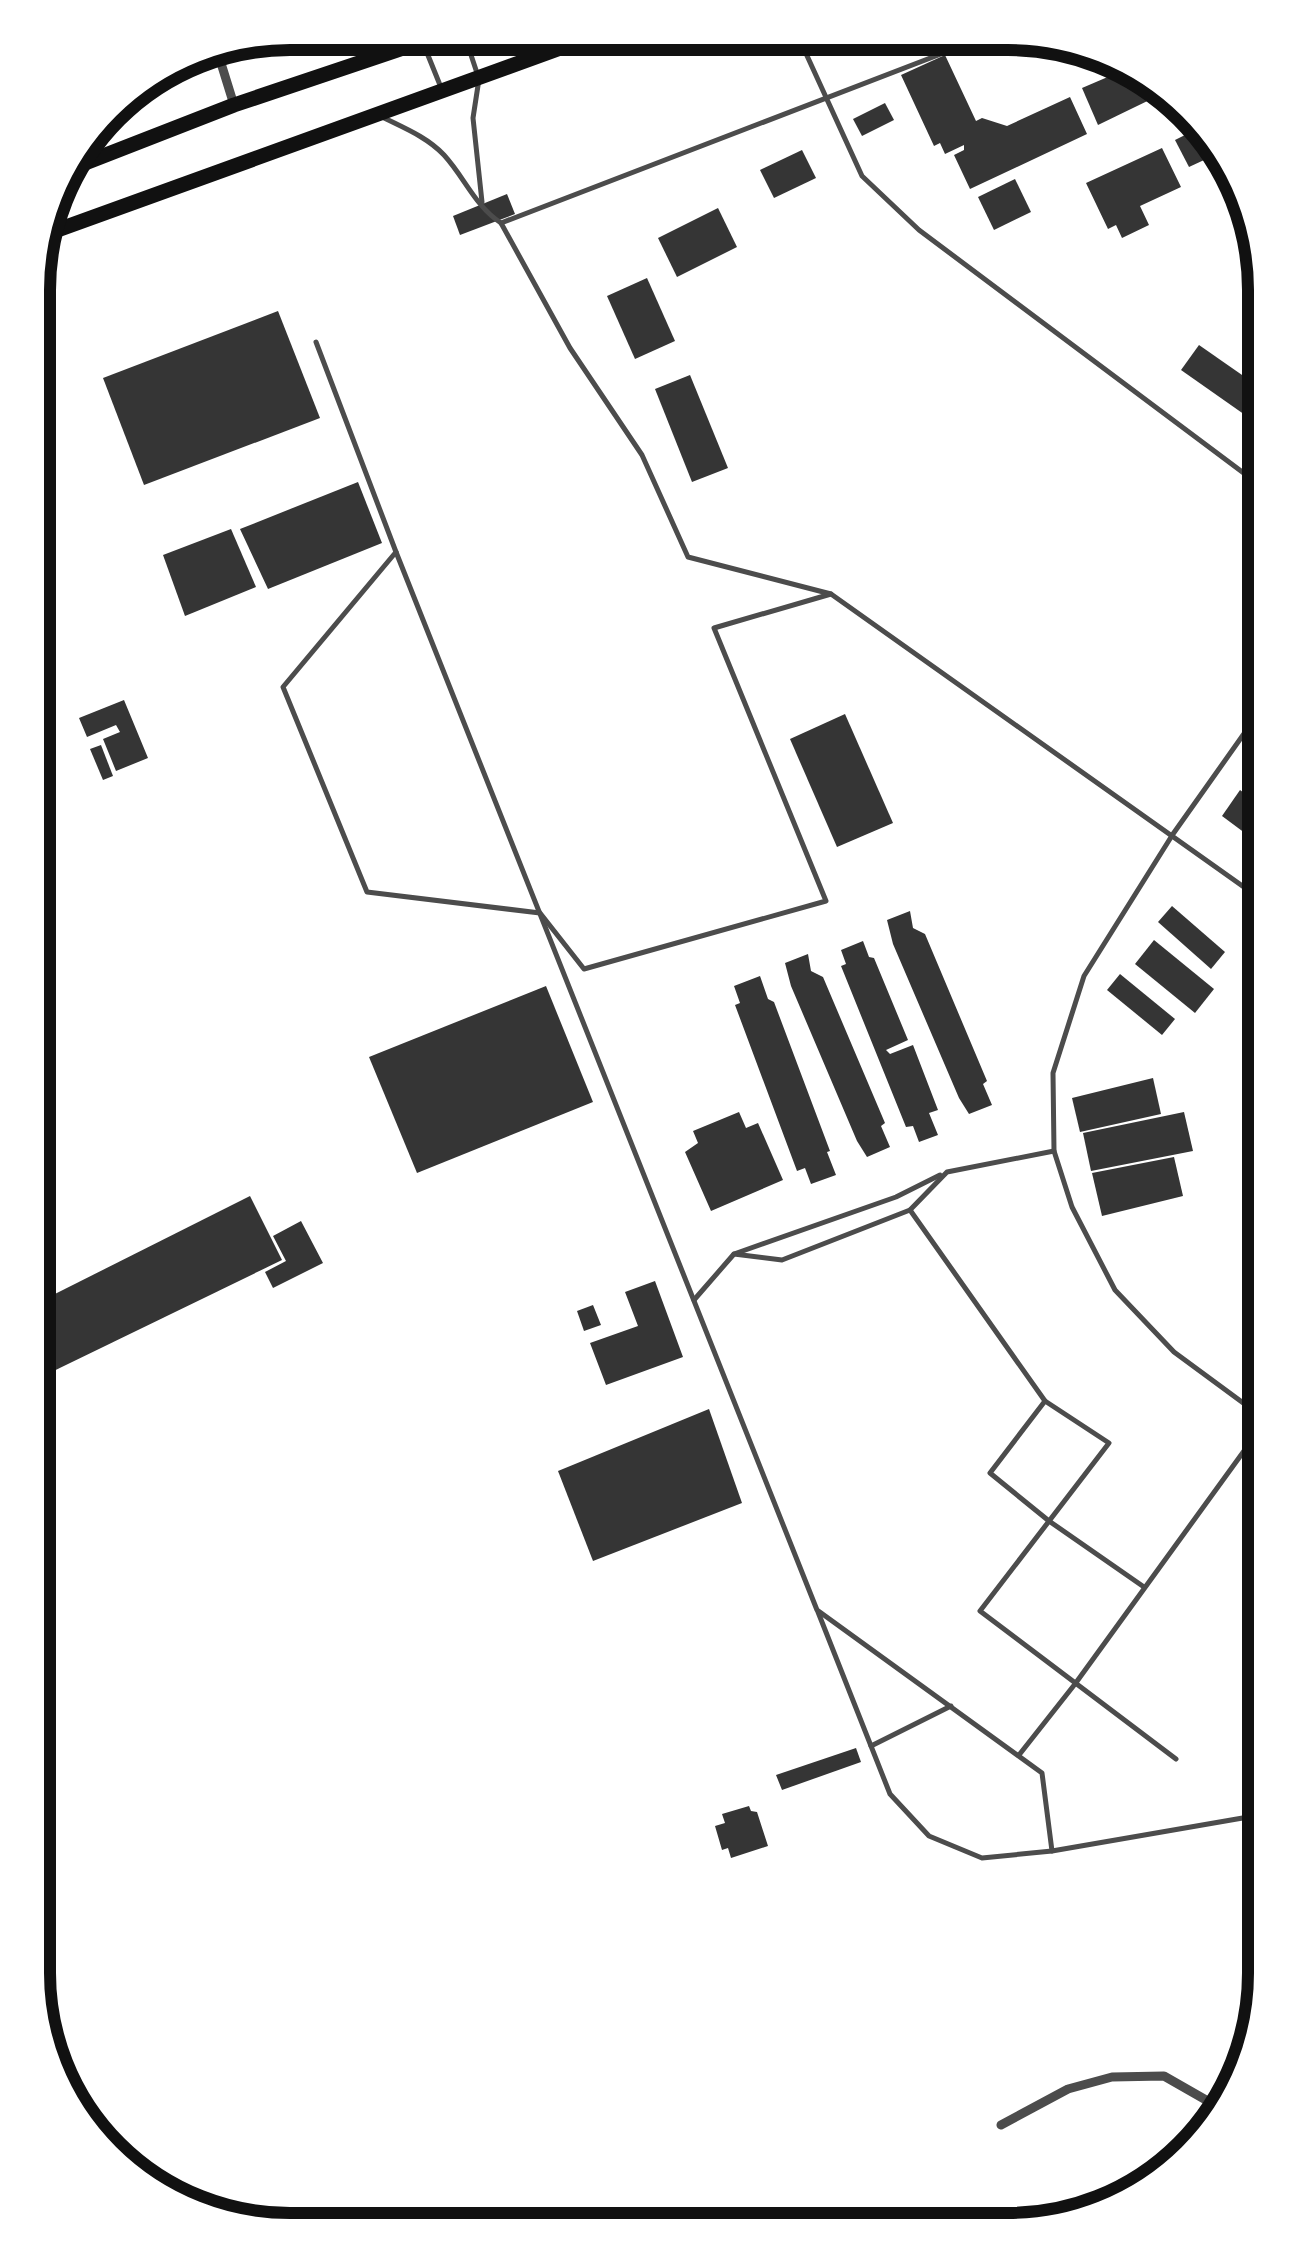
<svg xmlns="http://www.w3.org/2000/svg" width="1298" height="2263" viewBox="0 0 1298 2263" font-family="'Work Sans',sans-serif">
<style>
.building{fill:#353535}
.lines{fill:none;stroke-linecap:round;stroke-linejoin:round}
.service{stroke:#4c4c4c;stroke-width:5}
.minor{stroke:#4c4c4c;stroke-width:9}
.trunk{stroke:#111;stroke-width:15}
.rim{fill:none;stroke:#111;stroke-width:12}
</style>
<rect width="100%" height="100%" fill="#fff"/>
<g class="building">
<polygon points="945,55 976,121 982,118 1007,126 1070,97 1087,134 970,189 954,155 964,150 964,145 945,154 940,143 934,146 901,75"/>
<polygon points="1124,70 1168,91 1098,125 1082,88"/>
<polygon points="885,103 894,120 862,136 853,119"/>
<polygon points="1199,128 1217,154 1189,167 1175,140"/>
<polygon points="1162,148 1181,187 1140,206 1149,225 1122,238 1116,225 1108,229 1086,183"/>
<polygon points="802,150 816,178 774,198 760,170"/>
<polygon points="1015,179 1031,212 994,230 978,197"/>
<polygon points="507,194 515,214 460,235 453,216"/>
<polygon points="718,208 737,247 677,277 658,238"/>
<polygon points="647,278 675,341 635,359 607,296"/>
<polygon points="278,311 320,418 144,485 103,378"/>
<polygon points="1199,345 1265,391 1265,429 1181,370"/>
<polygon points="690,375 728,468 692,482 655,389"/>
<polygon points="358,482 382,543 268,589 240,529"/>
<polygon points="231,529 256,587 185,616 163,555"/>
<polygon points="124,700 148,758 116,771 103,739 120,732 116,725 87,737 79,718"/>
<polygon points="845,714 893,823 837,847 790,739"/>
<polygon points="101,745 113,776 103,780 90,749"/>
<polygon points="1265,756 1265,804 1242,787"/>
<polygon points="1240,790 1265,808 1265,848 1222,816"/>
<polygon points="1172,906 1225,952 1211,969 1158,922"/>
<polygon points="910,911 913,928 925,934 987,1081 983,1084 992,1105 969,1114 959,1098 893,944 887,920"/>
<polygon points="1154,940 1214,989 1195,1013 1135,964"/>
<polygon points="863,941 869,957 874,958 908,1040 886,1050 890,1054 913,1045 938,1110 929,1113 938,1135 919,1142 913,1126 906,1127 841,966 846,964 841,950"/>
<polygon points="808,954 811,971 823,977 885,1123 881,1126 890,1147 867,1157 857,1141 791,986 785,963"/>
<polygon points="1120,974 1175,1019 1162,1035 1107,990"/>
<polygon points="760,976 768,999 774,1002 830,1151 827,1152 836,1175 811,1184 805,1168 797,1171 735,1005 740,1003 734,986"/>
<polygon points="546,986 593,1102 417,1173 369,1057"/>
<polygon points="1153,1078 1161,1114 1080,1132 1072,1098"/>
<polygon points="739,1112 746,1128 758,1123 783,1180 711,1211 685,1152 698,1143 693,1131"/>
<polygon points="1184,1112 1193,1151 1091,1171 1083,1133"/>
<polygon points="1174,1157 1183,1196 1102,1216 1092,1173"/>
<polygon points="250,1196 282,1260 33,1381 33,1305"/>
<polygon points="301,1221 323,1263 273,1288 265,1272 286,1261 273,1236"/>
<polygon points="655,1281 683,1357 606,1385 590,1343 638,1326 625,1292"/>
<polygon points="593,1305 601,1325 584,1331 577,1311"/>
<polygon points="709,1409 742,1503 593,1561 558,1471"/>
<polygon points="856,1748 861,1762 782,1790 776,1775"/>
<polygon points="749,1806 751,1811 757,1812 768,1846 731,1858 728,1848 722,1850 715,1826 725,1823 722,1814"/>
</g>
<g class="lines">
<g class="service">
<polyline points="419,33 442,90"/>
<polyline points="464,34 479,79 473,118 482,202"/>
<polyline points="798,36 862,176 919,230 1265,489"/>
<path d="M382 117C404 128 427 137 444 155 465 178 475 206 501 223L570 348 642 455 688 557 831 594 1265 902"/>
<polyline points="501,223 985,37"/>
<polyline points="316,342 396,552 817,1610 1042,1773 1052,1851"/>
<polyline points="396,552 283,687 367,892 540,913 584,969 826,901 714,628 831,594"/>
<polyline points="910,1210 1045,1401 1109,1443 980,1611 1176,1759"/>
<polyline points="734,1254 782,1260 910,1210 947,1172 1054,1151"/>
<polyline points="694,1300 734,1254 896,1197 940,1175"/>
<polyline points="1045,1401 990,1473 1049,1521 1144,1587"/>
<polyline points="1265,1419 1174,1352 1115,1290 1072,1207 1054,1151 1053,1073 1084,976 1173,834 1265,704"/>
<polyline points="818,1612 890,1794 929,1836 982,1858 1052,1851 1260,1815 1265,1809"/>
<polyline points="871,1746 951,1706"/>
<polyline points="1019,1755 1075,1684 1265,1422"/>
</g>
<g class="minor">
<polyline points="216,47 234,105"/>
<polyline points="1001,2125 1068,2089 1112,2077 1164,2076 1220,2108"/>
</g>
<g class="trunk">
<polyline points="62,172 234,105 448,33"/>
<polyline points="41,236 599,34"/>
</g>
</g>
<path d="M0 0H1298V2263H0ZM290 50H1008A240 240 0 0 1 1248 290V1973A240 240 0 0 1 1008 2213H290A240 240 0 0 1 50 1973V290A240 240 0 0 1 290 50Z" fill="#fff" fill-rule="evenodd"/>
<path class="rim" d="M290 50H1008A240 240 0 0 1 1248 290V1973A240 240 0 0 1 1008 2213H290A240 240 0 0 1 50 1973V290A240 240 0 0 1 290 50Z"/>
</svg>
